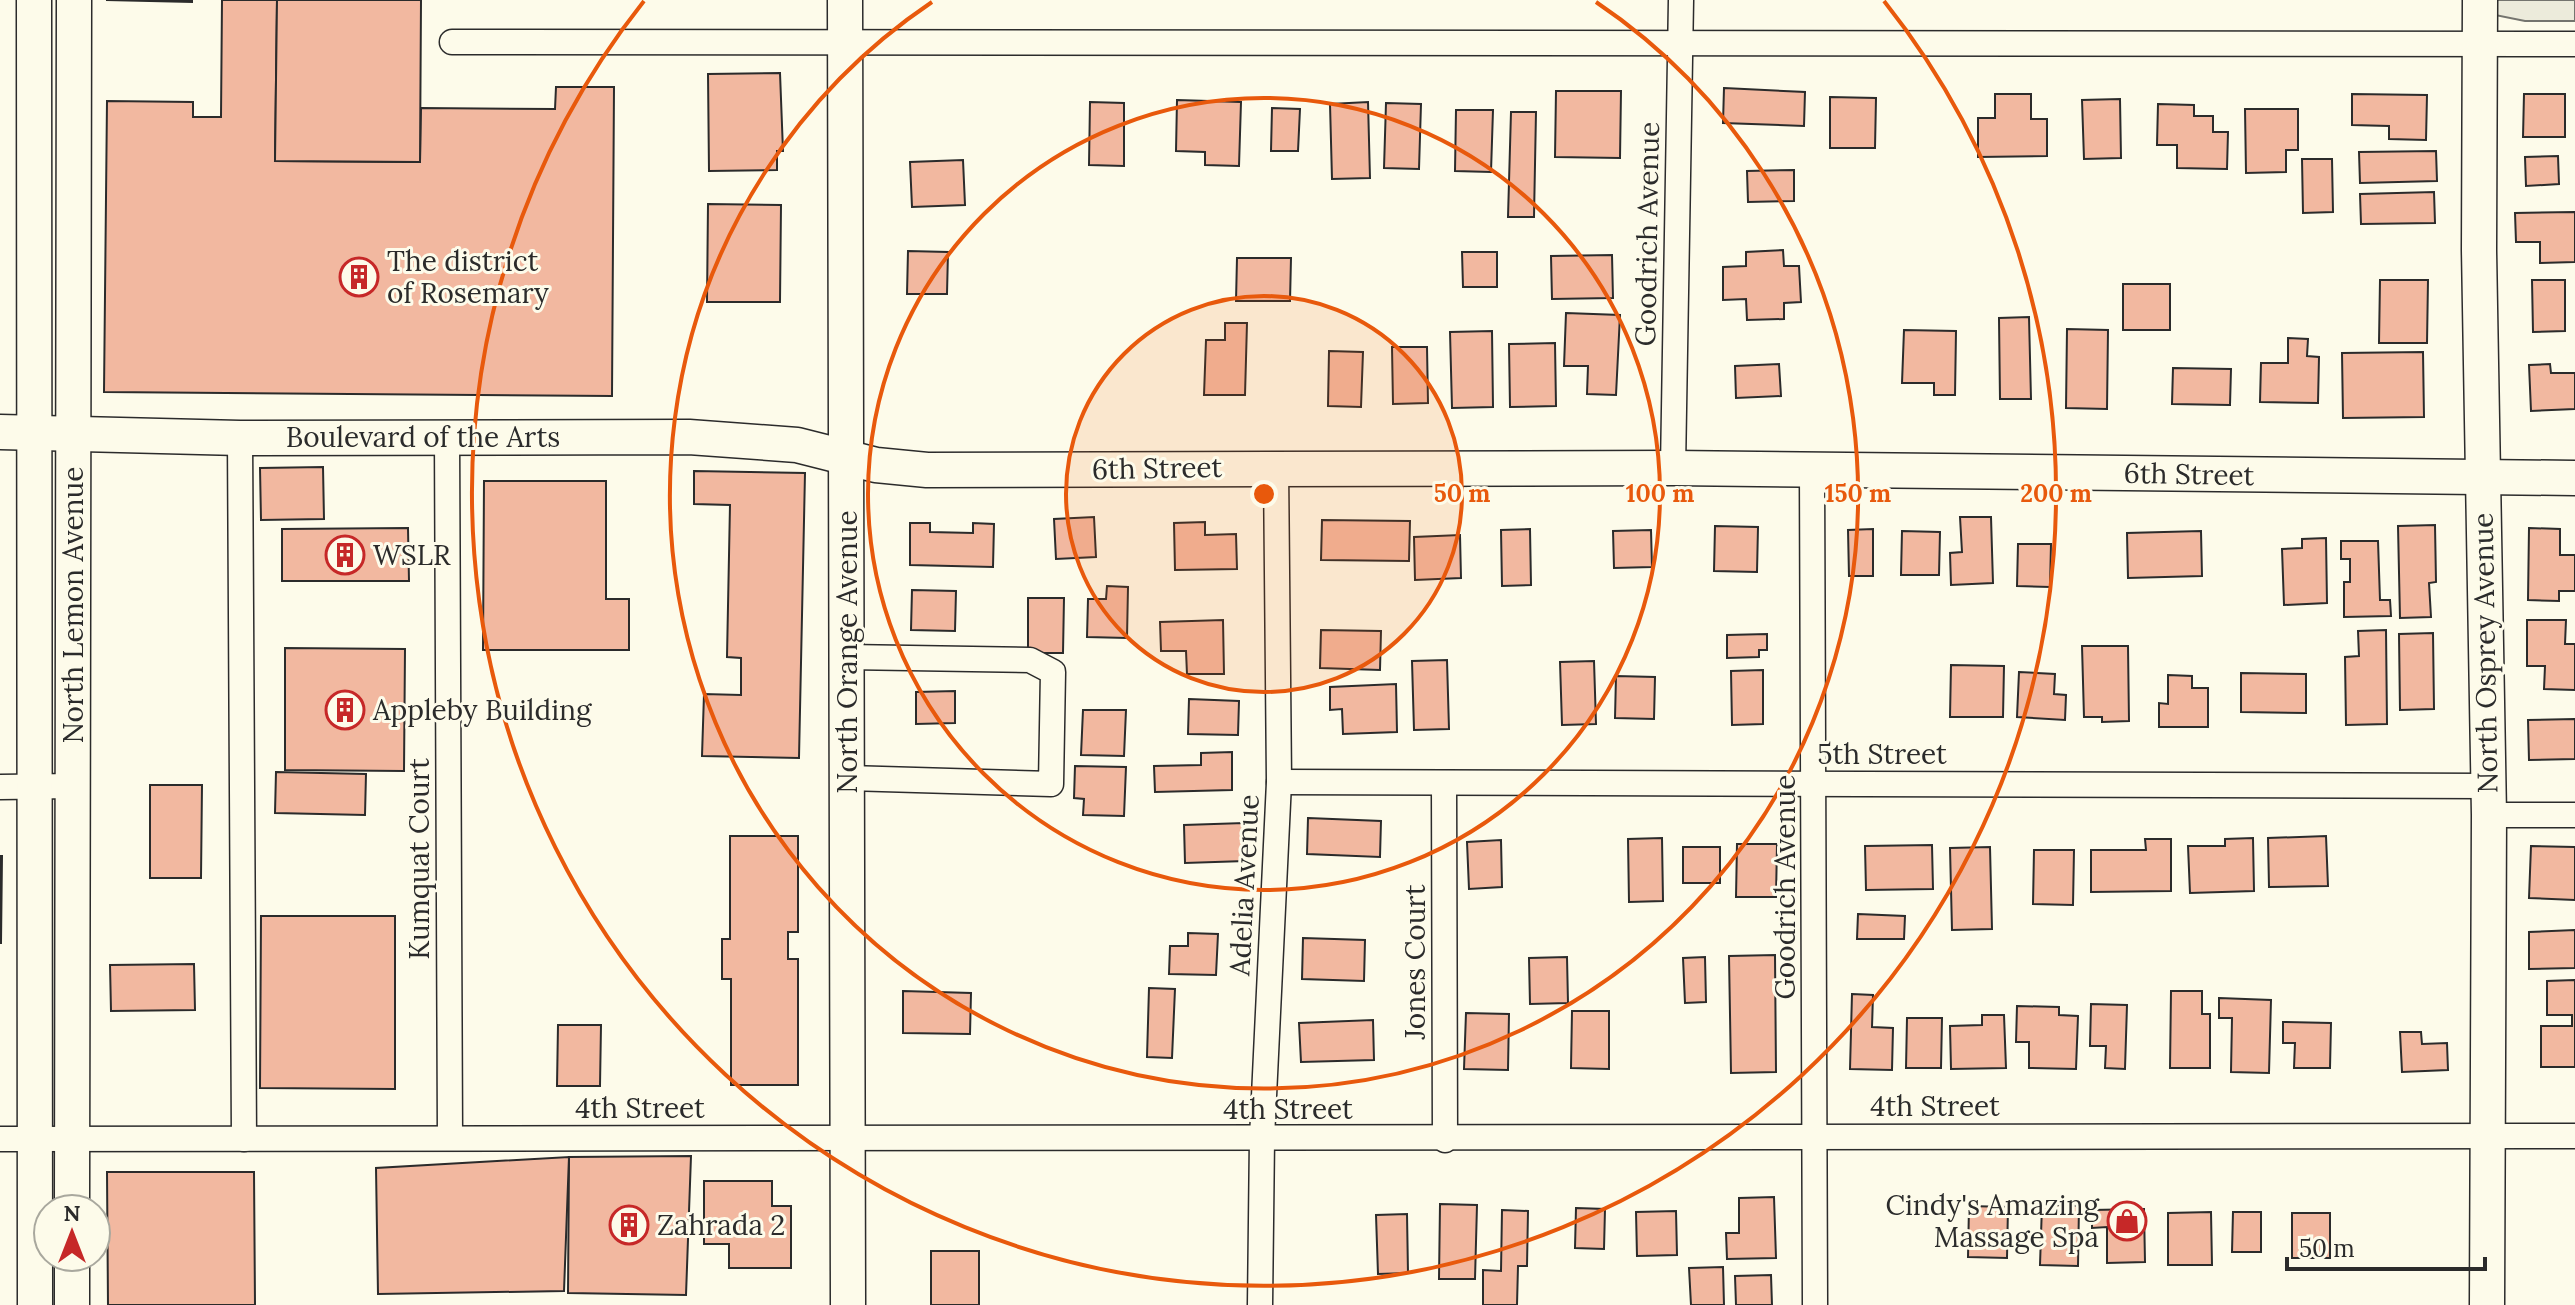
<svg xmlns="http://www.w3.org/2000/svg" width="2575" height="1305" viewBox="0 0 2575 1305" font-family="Lora,serif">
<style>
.green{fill:#ecebdb;stroke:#74746e;stroke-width:2}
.building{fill:#f2b8a0;stroke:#2b2b2b;stroke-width:2}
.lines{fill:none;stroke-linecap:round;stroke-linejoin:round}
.street-casing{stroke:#2b2b2b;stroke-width:27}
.secondary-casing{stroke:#2b2b2b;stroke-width:37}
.street{stroke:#fdfbea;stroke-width:24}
.secondary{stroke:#fdfbea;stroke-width:34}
.ring{fill:none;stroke:#e8590c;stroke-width:4}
.labels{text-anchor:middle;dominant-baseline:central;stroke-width:6;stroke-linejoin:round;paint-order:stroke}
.street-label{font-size:28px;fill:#2b2b2b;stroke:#fdfbea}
.poi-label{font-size:28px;fill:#2b2b2b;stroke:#fdfbea;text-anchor:start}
.centre{fill:#e8590c;stroke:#fdfbea;stroke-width:4}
.ring-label{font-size:24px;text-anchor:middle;font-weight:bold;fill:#e8590c;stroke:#fdfbea;stroke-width:6;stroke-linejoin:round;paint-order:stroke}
</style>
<rect width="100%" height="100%" fill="#fdfbea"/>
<polygon class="green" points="2494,0 2575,0 2575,21 2525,21 2495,15"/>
<g class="building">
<polygon points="106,0 192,0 192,2"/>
<polygon points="222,0 277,0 275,161 420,162 421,108 555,109 556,87 614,87 612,396 104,392 107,101 193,102 193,117 221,117"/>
<polygon points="277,0 421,0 420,162 275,161"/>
<polygon points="780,73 783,151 777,151 777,170 709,171 708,74"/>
<polygon points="1724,88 1805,92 1804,126 1723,123"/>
<polygon points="1556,91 1621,91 1620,158 1555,157"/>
<polygon points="1995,94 2031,94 2031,119 2047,119 2047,156 1978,157 1978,118 1995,118"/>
<polygon points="2352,94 2427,95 2426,140 2389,139 2389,126 2352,125"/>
<polygon points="2524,94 2565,94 2565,137 2523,137"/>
<polygon points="1830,97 1876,98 1875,148 1830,148"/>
<polygon points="2120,99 2121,158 2084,159 2082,100"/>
<polygon points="1177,100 1241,102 1239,166 1205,165 1205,152 1176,151"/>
<polygon points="1090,102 1124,103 1124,166 1089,165"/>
<polygon points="1368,102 1370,178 1332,179 1330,104"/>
<polygon points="1386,103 1421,104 1419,169 1384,168"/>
<polygon points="2158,104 2194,105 2194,116 2213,116 2213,132 2228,132 2227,169 2177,168 2177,145 2157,145"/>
<polygon points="1272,108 1300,109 1298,151 1271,151"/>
<polygon points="2245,109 2298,109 2298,150 2286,150 2286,172 2246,173"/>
<polygon points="1456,110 1493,110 1491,172 1455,171"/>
<polygon points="1511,112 1536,112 1534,217 1508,217"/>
<polygon points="2436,151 2437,181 2360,183 2359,152"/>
<polygon points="2558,156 2559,184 2526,186 2525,157"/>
<polygon points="2302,159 2332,159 2333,212 2303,213"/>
<polygon points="963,160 965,205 912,207 910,162"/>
<polygon points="1794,170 1794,201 1748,202 1747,171"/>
<polygon points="2434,192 2435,223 2361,224 2360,194"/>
<polygon points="708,204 781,205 780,302 707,302"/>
<polygon points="2575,212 2575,262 2540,263 2540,242 2516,242 2515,213"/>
<polygon points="1783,250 1784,266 1799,266 1801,302 1784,303 1784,319 1747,320 1746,299 1723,300 1723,267 1746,266 1746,252"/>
<polygon points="908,251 948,252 947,294 907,294"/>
<polygon points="1462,252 1497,252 1497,287 1463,287"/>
<polygon points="1612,255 1613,298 1552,299 1551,256"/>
<polygon points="1237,258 1291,258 1290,301 1236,301"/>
<polygon points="2380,280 2428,280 2427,343 2379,343"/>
<polygon points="2532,280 2565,280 2565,331 2533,332"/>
<rect x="2123" y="284" width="47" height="46"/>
<polygon points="1566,313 1620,315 1616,395 1587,394 1588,366 1564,366"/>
<polygon points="2029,317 2031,399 2000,399 1999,318"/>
<polygon points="1225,323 1247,323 1245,395 1204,395 1206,340 1225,340"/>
<polygon points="2067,329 2108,330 2107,409 2066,408"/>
<polygon points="1904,330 1956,331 1955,395 1934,395 1934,383 1902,383"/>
<polygon points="1492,331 1493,407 1452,408 1450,332"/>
<polygon points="2288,338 2308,339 2307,356 2319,357 2318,403 2260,402 2261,363 2288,363"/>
<polygon points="1555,343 1556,406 1510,407 1509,344"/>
<polygon points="1392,347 1427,347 1428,403 1393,404"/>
<polygon points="1329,351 1363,352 1361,407 1328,406"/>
<polygon points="2423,352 2424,417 2343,418 2342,353"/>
<polygon points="1779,364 1781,396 1736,398 1735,366"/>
<polygon points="2550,364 2551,373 2575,373 2575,409 2531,411 2529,365"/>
<polygon points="2173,368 2231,369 2230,405 2172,404"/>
<polygon points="323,467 324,519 261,520 260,468"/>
<polygon points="694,471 805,473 799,758 702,756 704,694 741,695 741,658 727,657 730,505 694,504"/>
<polygon points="484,481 606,481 606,599 629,599 629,650 483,650"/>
<polygon points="1094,517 1096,557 1056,559 1054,519"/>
<polygon points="1960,517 1991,517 1993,583 1951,585 1950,553 1962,552"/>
<polygon points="1322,520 1410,521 1409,561 1321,560"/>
<polygon points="1205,522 1205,535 1236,534 1237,569 1175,570 1174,523"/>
<polygon points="910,523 930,523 930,532 973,533 973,523 994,524 993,567 910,565"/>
<polygon points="2435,525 2436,582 2429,583 2431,617 2400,618 2398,526"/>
<polygon points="1715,526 1758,527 1757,572 1714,571"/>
<polygon points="408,528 409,581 282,581 282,529"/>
<polygon points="2529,528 2560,529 2560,555 2575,555 2575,591 2559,591 2559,601 2528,600"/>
<polygon points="1530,529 1531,585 1502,586 1501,530"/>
<polygon points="1873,529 1873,576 1849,576 1848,530"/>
<polygon points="1651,530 1652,567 1614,568 1613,531"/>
<polygon points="1902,531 1940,532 1939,575 1901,575"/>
<polygon points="2201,531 2202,576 2128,578 2127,533"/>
<polygon points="1460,535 1461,578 1415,580 1414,537"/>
<polygon points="2326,538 2327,603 2284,605 2282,549 2302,548 2302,539"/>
<polygon points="2341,541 2378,541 2380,600 2390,600 2391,616 2344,617 2344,582 2350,582 2350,559 2341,559"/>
<polygon points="2018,544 2051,544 2050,587 2017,586"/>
<polygon points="1107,586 1128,587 1127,638 1087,637 1088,599 1106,599"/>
<polygon points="912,590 956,591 955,631 911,630"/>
<polygon points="1028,598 1064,598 1063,653 1028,653"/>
<polygon points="1223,620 1224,674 1187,674 1186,651 1161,651 1160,622"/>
<polygon points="2527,620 2566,620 2565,644 2575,644 2575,690 2544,689 2545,666 2527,666"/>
<polygon points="1321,630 1381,631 1380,670 1320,668"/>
<polygon points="2386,630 2387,724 2346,725 2345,657 2359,656 2358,631"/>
<polygon points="2433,633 2434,709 2400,710 2399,634"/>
<polygon points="1767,634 1767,650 1759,650 1759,657 1727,658 1727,635"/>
<polygon points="2082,646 2128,646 2129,721 2102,722 2102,717 2084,717"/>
<polygon points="285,648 405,649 404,771 285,770"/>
<polygon points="1447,660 1449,729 1414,730 1412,661"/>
<polygon points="1594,661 1596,724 1562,725 1560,662"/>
<polygon points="1951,665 2004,666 2003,717 1950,717"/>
<polygon points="1763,670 1763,724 1732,725 1731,671"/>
<polygon points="2019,672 2055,674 2054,694 2066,695 2065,720 2017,717"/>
<polygon points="2241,673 2306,674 2306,713 2241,712"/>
<polygon points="2168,675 2192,676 2192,688 2208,688 2208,727 2159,727 2159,703 2168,704"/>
<polygon points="1616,676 1655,677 1654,719 1615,718"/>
<polygon points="1396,684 1397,732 1343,734 1342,709 1330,710 1330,687"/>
<polygon points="955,691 955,723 916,724 916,692"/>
<polygon points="1189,699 1239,701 1238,735 1188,734"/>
<polygon points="1083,710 1126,710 1124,756 1081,755"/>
<polygon points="2575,719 2575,759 2529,760 2528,720"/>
<polygon points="1232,752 1232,790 1155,792 1154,766 1201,765 1201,753"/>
<polygon points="1075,766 1126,767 1124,816 1083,815 1084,799 1074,798"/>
<polygon points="276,772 366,774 365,815 275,813"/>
<polygon points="150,785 202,785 201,878 150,878"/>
<polygon points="1308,818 1381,821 1380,857 1307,854"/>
<polygon points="1244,823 1245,861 1185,863 1184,825"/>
<polygon points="730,836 798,836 798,932 788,932 788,959 798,959 798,1085 731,1085 731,979 722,979 722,939 730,939"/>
<polygon points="2326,836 2328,886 2269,887 2268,838"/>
<polygon points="1662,838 1663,901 1629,902 1628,839"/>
<polygon points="2253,838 2254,891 2190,893 2188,846 2225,846 2225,839"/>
<polygon points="2145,839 2171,839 2171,891 2091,892 2091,850 2146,850"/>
<polygon points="1501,840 1502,887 1469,889 1467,842"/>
<polygon points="1737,844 1777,844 1776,897 1736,897"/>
<polygon points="1932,845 1933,889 1866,890 1865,846"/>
<polygon points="2531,846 2575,847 2575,900 2529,898"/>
<rect x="1683" y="847" width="37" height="36"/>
<polygon points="1990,847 1992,929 1952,930 1950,848"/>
<polygon points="2034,850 2074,850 2073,905 2033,904"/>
<polygon points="0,856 2,856 1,943 0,943"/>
<polygon points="1858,914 1905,916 1904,939 1857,939"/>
<polygon points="261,916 395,916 395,1089 260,1088"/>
<polygon points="2575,930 2575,968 2529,969 2529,932"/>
<polygon points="1188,933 1218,934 1216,975 1169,974 1170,946 1188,946"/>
<polygon points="1303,938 1365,940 1364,981 1302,979"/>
<polygon points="1775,955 1776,1072 1731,1073 1729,956"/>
<polygon points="1567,957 1568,1003 1530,1004 1529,958"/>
<polygon points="1705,957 1706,1002 1685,1003 1683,958"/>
<polygon points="194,964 195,1010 111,1011 110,965"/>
<polygon points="2575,980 2575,1067 2541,1067 2541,1026 2572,1026 2572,1015 2547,1015 2547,981"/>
<polygon points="1149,988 1175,989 1172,1058 1147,1057"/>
<polygon points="903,991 971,993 970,1034 903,1033"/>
<polygon points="2171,991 2202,991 2202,1014 2210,1014 2210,1068 2170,1068"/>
<polygon points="1852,994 1873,995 1872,1027 1893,1028 1892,1070 1850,1069"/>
<polygon points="2219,998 2271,1000 2269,1073 2231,1072 2232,1018 2219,1018"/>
<polygon points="2091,1004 2127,1005 2125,1069 2105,1068 2106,1046 2090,1046"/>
<polygon points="2017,1006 2059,1007 2059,1015 2078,1016 2076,1069 2029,1068 2029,1042 2016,1042"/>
<polygon points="1572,1011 1609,1011 1609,1069 1571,1068"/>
<polygon points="1466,1013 1509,1014 1508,1070 1464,1069"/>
<polygon points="1982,1015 2004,1015 2006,1068 1951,1069 1950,1026 1982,1025"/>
<polygon points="1907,1018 1942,1018 1941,1068 1906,1068"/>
<polygon points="1373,1020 1374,1060 1301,1062 1299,1023"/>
<polygon points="2283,1022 2331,1023 2330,1068 2294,1068 2295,1043 2283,1043"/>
<polygon points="558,1025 601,1025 600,1086 557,1086"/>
<polygon points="2400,1032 2421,1032 2422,1044 2447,1043 2448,1070 2402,1072"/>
<polygon points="691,1156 686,1295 568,1293 569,1157"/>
<polygon points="569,1157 564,1291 378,1294 376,1168"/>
<polygon points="107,1172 254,1172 255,1305 108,1305"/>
<polygon points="704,1181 772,1181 772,1206 791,1206 791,1268 729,1268 729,1244 704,1244"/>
<polygon points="1774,1197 1776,1258 1727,1259 1726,1233 1739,1233 1739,1198"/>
<polygon points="1440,1204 1477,1205 1475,1279 1439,1279"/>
<polygon points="2042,1205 2079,1206 2078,1266 2040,1265"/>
<polygon points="1969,1206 2008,1207 2007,1258 1968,1257"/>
<polygon points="1576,1208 1605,1209 1604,1249 1575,1248"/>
<polygon points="2144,1209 2145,1262 2107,1263 2107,1227 2092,1228 2092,1210"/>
<polygon points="1502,1210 1528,1211 1527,1266 1518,1266 1517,1305 1483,1305 1483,1270 1501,1271"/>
<polygon points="1676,1211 1677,1255 1637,1256 1636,1212"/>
<polygon points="2211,1212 2212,1265 2168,1265 2168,1213"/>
<polygon points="2233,1212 2261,1212 2261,1252 2232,1252"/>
<rect x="2292" y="1213" width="38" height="45"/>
<polygon points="1407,1214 1408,1273 1378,1274 1376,1215"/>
<rect x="931" y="1251" width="48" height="54"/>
<polygon points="1723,1267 1724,1305 1691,1305 1689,1268"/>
<polygon points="1771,1275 1772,1305 1736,1305 1735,1276"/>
</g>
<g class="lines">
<defs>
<g id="street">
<polyline points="452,42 2575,44"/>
<polyline points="447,435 450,1138"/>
<polyline points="240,438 244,1139"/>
<polyline points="1673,468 1681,0"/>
<polyline points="1812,470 1815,1305"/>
<polyline points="847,657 1030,660 1053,672 1051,784 848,778"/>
<polyline points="1279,782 2485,786"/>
<polyline points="1444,784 1445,1140"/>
<polyline points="0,787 73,786"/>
<polyline points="2489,815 2575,815"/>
<polyline points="0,1139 2575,1136"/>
<polyline points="1260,1305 1262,1138 1279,782 1276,467"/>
</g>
<g id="secondary">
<polyline points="34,0 35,1305"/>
<polyline points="845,0 848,1305"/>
<polyline points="2480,0 2479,250 2489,815 2487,1305"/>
<polyline points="0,432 240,438 689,437 797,445 876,465 927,470 1673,468 2575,478"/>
<polyline points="72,1209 74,0"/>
<polyline points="72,1257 72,1305"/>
</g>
</defs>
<use href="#street" class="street-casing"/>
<use href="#secondary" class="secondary-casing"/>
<use href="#street" class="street"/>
<use href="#secondary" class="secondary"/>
</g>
<circle cx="1264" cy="494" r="198" fill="#e8590c" fill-opacity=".12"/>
<g class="ring">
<circle cx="1264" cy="494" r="198"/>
<circle cx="1264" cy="494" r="396"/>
<path d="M1596 2A594 594 0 1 1 932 2"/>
<path d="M1884 1A792 792 0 1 1 644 1"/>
</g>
<defs>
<symbol id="building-ring" viewBox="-11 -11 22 22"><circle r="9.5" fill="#fdfbea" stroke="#c62828" stroke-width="1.5"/><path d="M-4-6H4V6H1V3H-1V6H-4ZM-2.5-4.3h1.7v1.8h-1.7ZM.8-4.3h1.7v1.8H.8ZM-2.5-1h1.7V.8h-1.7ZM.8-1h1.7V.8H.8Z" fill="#c62828"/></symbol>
<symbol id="shop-ring" viewBox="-11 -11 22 22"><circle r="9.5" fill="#fdfbea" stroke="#c62828" stroke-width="1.5"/><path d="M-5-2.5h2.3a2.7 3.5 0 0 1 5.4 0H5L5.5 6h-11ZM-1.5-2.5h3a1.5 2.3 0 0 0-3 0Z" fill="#c62828"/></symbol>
</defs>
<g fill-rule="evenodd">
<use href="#building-ring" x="337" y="255" width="44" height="44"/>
<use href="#building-ring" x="323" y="533" width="44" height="44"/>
<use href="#building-ring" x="323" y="688" width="44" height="44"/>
<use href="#shop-ring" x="2105" y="1199" width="44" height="44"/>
<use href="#building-ring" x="607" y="1203" width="44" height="44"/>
</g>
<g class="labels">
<g class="street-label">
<text transform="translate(1647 234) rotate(-89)">Goodrich Avenue</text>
<text x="423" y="437">Boulevard of the Arts</text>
<text transform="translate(1157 468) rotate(-1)">6th Street</text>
<text transform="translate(2189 474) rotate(1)">6th Street</text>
<text transform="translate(73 605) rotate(-90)">North Lemon Avenue</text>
<text transform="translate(847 652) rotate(-90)">North Orange Avenue</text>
<text transform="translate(2485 653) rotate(-91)">North Osprey Avenue</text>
<text x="1882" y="754">5th Street</text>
<text transform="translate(419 859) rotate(-90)">Kumquat Court</text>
<text transform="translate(1244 885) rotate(-87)">Adelia Avenue</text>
<text transform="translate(1785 887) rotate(-90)">Goodrich Avenue</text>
<text transform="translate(1415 962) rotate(-90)">Jones Court</text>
<text x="1935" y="1106">4th Street</text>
<text x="640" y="1108">4th Street</text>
<text x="1288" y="1109">4th Street</text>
</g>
<g class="poi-label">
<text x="387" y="261">The district<tspan x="387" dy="32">of Rosemary</tspan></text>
<text x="373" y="555">WSLR</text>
<text x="373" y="710">Appleby Building</text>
<text x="2099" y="1205" text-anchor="end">Cindy's Amazing<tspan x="2099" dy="32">Massage Spa</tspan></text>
<text x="657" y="1225">Zahrada 2</text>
</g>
</g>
<circle cx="1264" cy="494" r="12" class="centre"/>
<g class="ring-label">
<text x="1462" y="502">50 m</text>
<text x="1660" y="502">100 m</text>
<text x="1858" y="502">150 m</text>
<text x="2056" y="502">200 m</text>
</g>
<g transform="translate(72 1233)"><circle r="38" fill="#fdfbea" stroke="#a9a89e" stroke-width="2"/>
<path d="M0-6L14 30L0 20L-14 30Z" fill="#c62828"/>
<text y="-12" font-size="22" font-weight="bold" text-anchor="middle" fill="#2b2b2b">N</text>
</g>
<path d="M2287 1257v12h198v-12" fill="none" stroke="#2b2b2b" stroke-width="4"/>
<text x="2299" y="1257" font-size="24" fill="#2b2b2b" stroke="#fdfbea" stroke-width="6" paint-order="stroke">50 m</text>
</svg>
